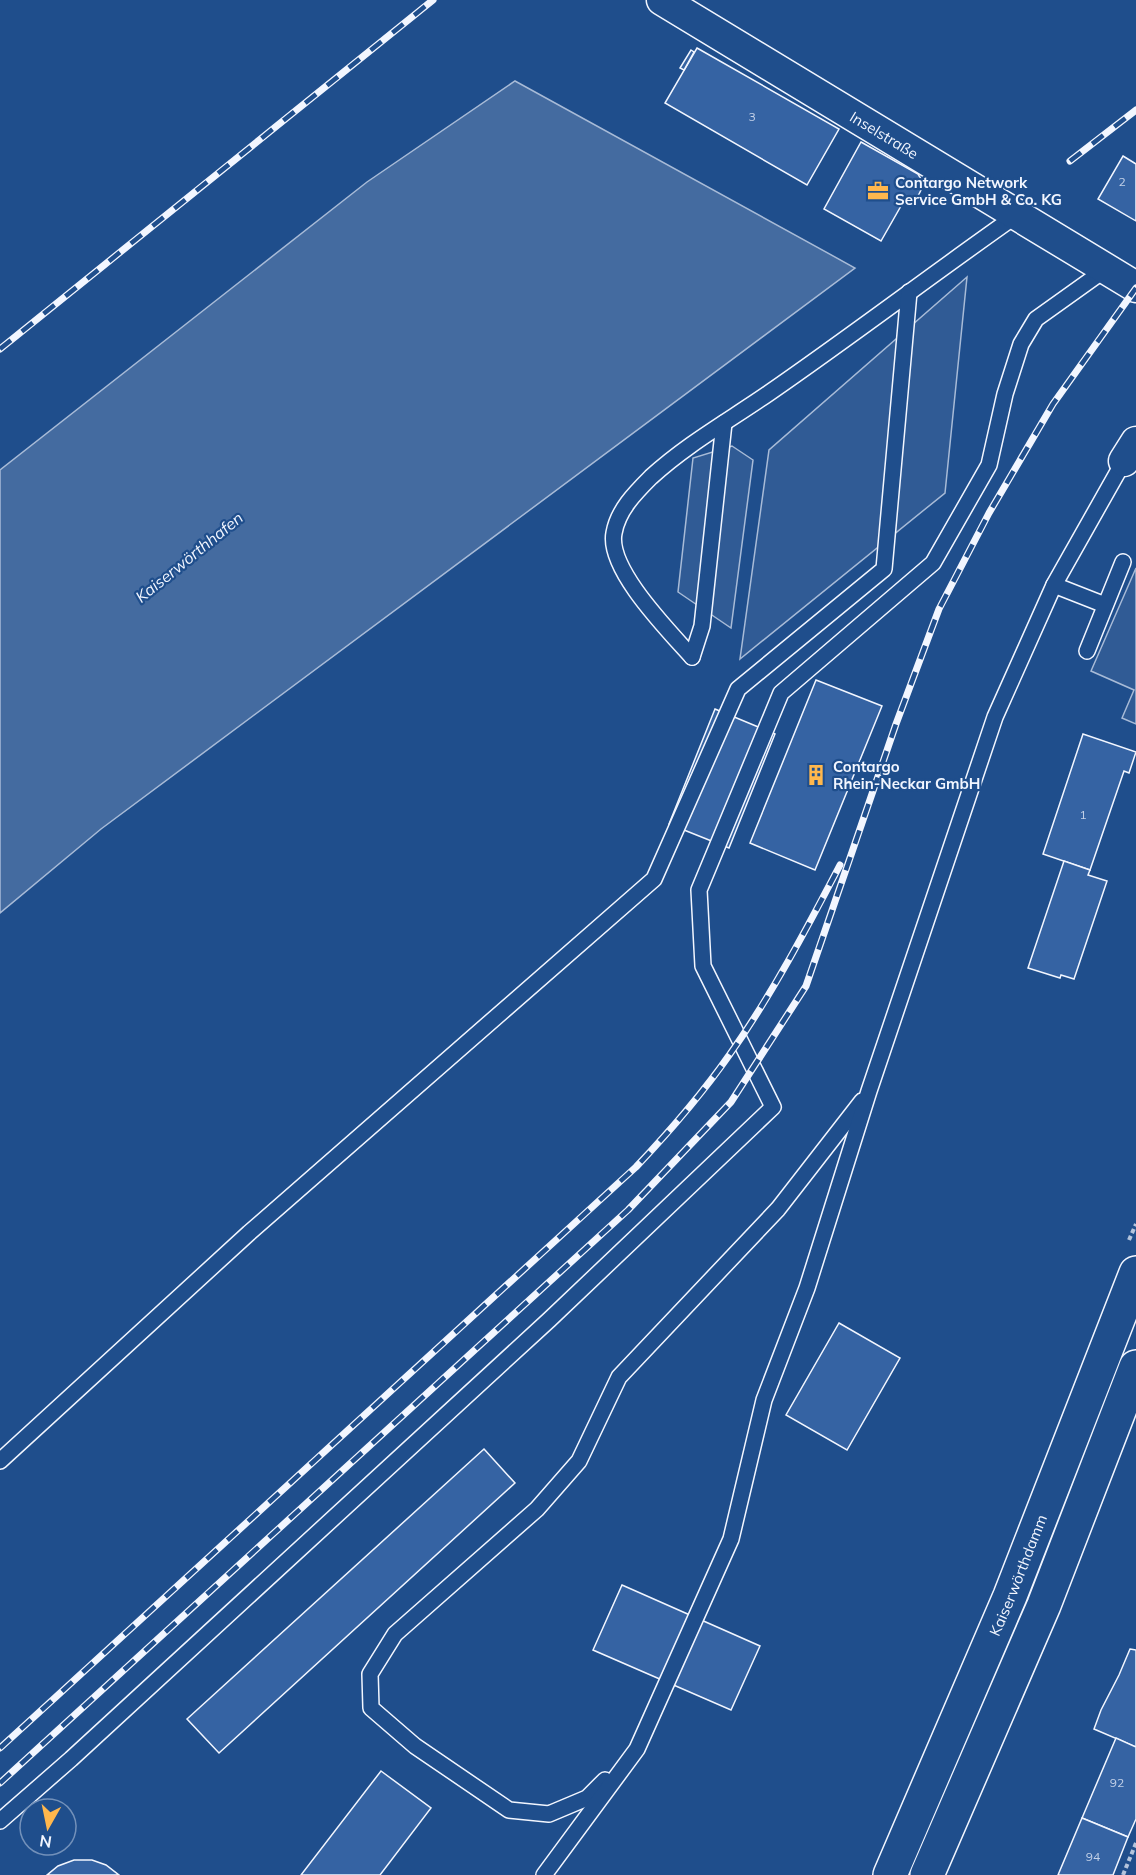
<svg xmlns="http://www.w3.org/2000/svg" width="1136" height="1875" viewBox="0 0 1136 1875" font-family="Mulish,sans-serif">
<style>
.built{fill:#305b95;stroke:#a8bbd7;stroke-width:1.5}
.water{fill:#446ba0;stroke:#a8bbd7;stroke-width:1.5}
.building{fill:#3563a3;stroke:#f2f6ff;stroke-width:1.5}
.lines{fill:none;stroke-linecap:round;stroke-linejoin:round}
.service-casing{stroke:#f2f6ff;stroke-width:18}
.minor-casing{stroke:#f2f6ff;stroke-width:33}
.primary-casing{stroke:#f2f6ff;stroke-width:36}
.path{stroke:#b3c4dc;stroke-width:4;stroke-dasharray:4.5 3;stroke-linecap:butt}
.service{stroke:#1f4e8c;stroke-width:15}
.minor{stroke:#1f4e8c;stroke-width:30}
.primary{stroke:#1f4e8c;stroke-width:33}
.rail-casing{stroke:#f2f6ff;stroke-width:7}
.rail{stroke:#1f4e8c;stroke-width:4.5;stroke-dasharray:14;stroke-linecap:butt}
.labels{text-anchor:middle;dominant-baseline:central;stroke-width:4.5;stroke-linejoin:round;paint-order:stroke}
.number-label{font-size:12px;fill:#c3d1e8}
.street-label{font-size:15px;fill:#f2f6ff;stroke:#1f4e8c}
.poi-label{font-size:15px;font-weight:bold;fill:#f2f6ff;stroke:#1f4e8c;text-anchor:start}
.water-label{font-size:16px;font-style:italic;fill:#f2f6ff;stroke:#1f4e8c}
</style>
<rect width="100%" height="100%" fill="#1f4e8c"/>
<g class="built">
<polygon points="967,277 945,493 740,659 769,450"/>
<polygon points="732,446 753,460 731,628 678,592 693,458"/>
<polygon points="1136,568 1136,724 1122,718 1134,690 1091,671"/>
</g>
<polygon class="water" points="515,81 855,268 101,829 0,913 0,470 367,182"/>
<g class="building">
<polygon points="697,48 839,129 807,185 665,103"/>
<polygon points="691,50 694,52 684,70 680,68"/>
<polygon points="861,142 918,174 924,184 914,204 905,199 881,241 824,209"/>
<polygon points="1123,156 1136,164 1136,221 1098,199"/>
<polygon points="816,680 882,706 815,870 750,843"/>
<polygon points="715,709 775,734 729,848 669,824"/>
<polygon points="1083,734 1136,752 1129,773 1124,771 1090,870 1043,854"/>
<polygon points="1064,861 1090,870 1088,875 1107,881 1074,979 1061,975 1060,978 1028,968"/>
<polygon points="839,1323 900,1358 847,1450 786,1415"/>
<polygon points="484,1449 515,1483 219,1753 187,1719"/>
<polygon points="622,1585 760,1646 731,1710 593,1650"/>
<polygon points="1130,1649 1136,1650 1136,1747 1094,1729 1101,1710 1119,1675"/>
<polygon points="1116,1738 1136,1747 1136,1819 1128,1837 1082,1818"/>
<polygon points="381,1771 431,1808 380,1875 301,1875"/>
<polygon points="1082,1818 1128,1837 1113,1875 1058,1875"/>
<polygon points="74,1860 92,1860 106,1865 119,1875 47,1875 58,1866"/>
</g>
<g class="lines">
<defs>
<g id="service">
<polyline points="1054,585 1105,605"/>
<polyline points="1087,651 1123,562"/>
<path d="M692 657C669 631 607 569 614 533 618 510 635 493 651 477 687 444 730 420 769 393 853 335 934 273 1017 215"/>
<polyline points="692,657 702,626 724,423"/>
<polyline points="0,1461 249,1233 654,879 738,689 884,569 909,292"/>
<polyline points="605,1780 587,1798 549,1814 509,1810 415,1746 371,1708 370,1674 395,1634 537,1509 579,1461 619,1377 778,1209 862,1101"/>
<polyline points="0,1821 71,1759 549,1320 773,1107 703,966 699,890 781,693 933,563 989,465 1005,394 1021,344 1036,319 1106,269"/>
<polyline points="544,1875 637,1749 731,1539 764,1400 807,1288 869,1091 995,717 1054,585 1124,461"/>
</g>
<g id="minor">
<path id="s1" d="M662 0 1136 287"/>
<polyline points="1124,461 1136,442"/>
</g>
<g id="primary">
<path id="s2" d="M890 1875 1010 1596 1136 1273"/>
<polyline points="927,1875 1044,1605 1136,1367"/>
</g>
</defs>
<use href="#service" class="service-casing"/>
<use href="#minor" class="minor-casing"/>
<use href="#primary" class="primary-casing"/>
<g class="path">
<polyline points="1129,1240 1136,1224"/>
<polyline points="1123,1875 1136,1843"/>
</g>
<use href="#service" class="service"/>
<use href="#minor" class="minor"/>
<use href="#primary" class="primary"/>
<defs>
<g id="rail">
<polyline points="1070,161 1136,110"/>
<polyline points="0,349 433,0"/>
<path d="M0 1748 636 1167C670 1131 702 1094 730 1054 771 996 807 928 840 865"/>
<polyline points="0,1783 628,1210 731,1102 806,986 896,724 939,609 989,513 1053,404 1136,288"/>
</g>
</defs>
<use href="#rail" class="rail-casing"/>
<use href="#rail" class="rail"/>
</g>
<defs>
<symbol id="office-bare" viewBox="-9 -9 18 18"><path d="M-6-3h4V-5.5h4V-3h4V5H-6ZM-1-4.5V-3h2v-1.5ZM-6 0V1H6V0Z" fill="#ffb74d" stroke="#1f4e8c" stroke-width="2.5" paint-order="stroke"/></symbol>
<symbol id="building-bare" viewBox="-9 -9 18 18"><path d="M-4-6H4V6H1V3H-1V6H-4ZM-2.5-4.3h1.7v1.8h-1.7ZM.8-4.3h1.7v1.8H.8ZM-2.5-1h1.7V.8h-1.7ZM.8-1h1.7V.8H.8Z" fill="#ffb74d" stroke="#1f4e8c" stroke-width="2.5" paint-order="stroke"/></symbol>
</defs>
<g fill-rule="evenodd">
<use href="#office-bare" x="863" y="176" width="30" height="30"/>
<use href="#building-bare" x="801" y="760" width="30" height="30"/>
</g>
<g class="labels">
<g class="number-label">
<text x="752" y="116">3</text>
<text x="1122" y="181">2</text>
<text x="1083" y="814">1</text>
<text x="1117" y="1782">92</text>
<text x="1093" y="1856">94</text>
</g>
<g class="street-label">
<text stroke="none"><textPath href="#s1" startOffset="260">Inselstraße</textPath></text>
<text stroke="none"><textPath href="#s2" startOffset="326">Kaiserwörthdamm</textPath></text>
</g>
<g class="poi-label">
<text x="895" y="182">Contargo Network<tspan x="895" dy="17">Service GmbH &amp; Co. KG</tspan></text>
<text x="833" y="766">Contargo<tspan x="833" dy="17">Rhein-Neckar GmbH</tspan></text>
</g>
<g class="water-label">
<text transform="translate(189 557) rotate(-39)">Kaiserwörthhafen</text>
</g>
</g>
<g transform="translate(48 1827) rotate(189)"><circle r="28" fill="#1f4e8c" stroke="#7391ba" stroke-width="1.5"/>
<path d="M0-4.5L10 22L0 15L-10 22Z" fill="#ffb74d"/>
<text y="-9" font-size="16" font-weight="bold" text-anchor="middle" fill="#f2f6ff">N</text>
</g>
</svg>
